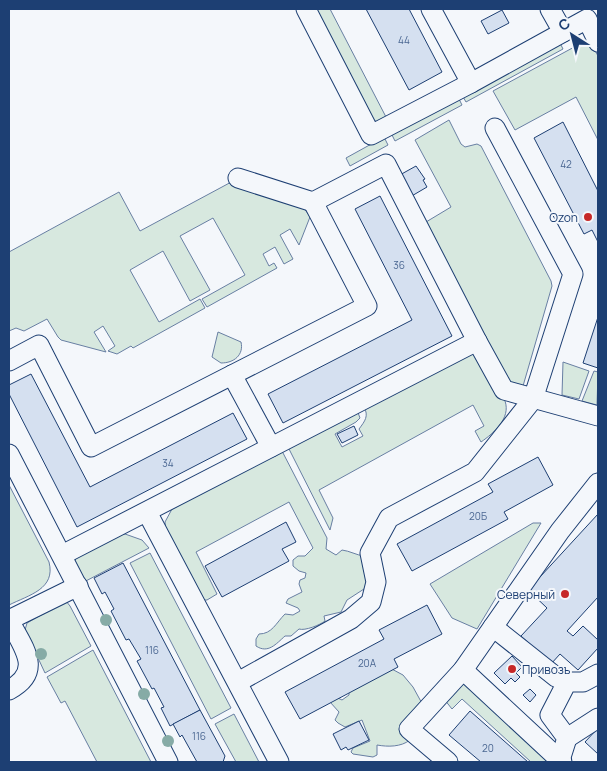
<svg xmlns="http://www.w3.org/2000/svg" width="607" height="771" viewBox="0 0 607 771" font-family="Manrope,sans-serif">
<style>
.green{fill:#d7e8df;stroke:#687fa3}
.building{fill:#d5e0f0;stroke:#1d3f73}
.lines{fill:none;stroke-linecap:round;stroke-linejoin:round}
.minor-casing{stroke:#1d3f73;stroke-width:21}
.minor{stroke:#f4f7fb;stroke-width:19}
.tree{fill:#86aba6}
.poi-dot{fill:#c62828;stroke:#f4f7fb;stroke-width:2}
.labels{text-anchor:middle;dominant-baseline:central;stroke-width:4;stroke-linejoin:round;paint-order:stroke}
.number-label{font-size:10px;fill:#4b6792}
.poi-label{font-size:12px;fill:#1d3f73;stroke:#f4f7fb;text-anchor:end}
</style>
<rect width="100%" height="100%" fill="#f4f7fb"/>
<g class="green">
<polygon points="313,9 330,9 386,117 378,122 372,120"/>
<polygon points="589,39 598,56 598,140 576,97 515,130 493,91"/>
<polygon points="559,41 563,49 466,102 462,95"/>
<polygon points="458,97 462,105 395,141 391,133"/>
<polygon points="449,120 461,144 465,147 477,144 481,146 551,281 552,286 523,386 511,389 426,222 451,207 415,140"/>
<polygon points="384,137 388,145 350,166 346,158"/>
<polygon points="235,180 304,208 310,217 299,245 290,229 280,235 293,259 284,264 275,247 263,254 269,266 274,263 277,268 207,307 202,299 245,275 213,218 180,236 210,290 190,301 163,251 130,270 159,322 200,299 205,308 133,348 131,346 117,354 108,351 115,346 103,326 94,332 106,352 61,340 58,337 47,319 24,331 16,328 9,331 9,252 119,192 140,231"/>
<path d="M218 332 241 342C244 355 234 363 221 363L212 357Z"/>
<path d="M472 353C484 359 488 369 494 380 497 387 502 394 505 401 511 418 494 433 481 442L475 431 484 426 473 405 319 490 333 518 330 530 288 447 357 410 360 418 356 422 335 434 342 447 363 436 359 429C365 421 369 416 364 407Z"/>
<polygon points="563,362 589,371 579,399 562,395"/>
<polygon points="594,371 598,372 597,405 582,401"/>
<path d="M282 451 327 538 326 549 336 555 342 550C350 551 356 555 364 556L369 584 364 589 347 600 341 612 324 616 325 621C320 625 305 631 299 629L291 636H285C276 644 268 654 256 646V639L259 634C272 634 276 623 285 614L293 615 300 611 298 608 286 603 288 599 302 592 299 584 300 580 305 578 306 573 299 571 293 566V560L298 556H305L313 548 289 502 196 552 217 594 207 600H201L166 532 165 522 172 509Z"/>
<path d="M9 485 49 562C56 589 29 595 9 605Z"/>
<polygon points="533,523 541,523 477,629 452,618 430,584"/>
<polygon points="125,534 142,540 149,548 82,583 74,562 77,557 119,535"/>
<polygon points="150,553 231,708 211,719 130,563"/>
<polygon points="66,601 70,606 91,646 45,673 25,630 27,623"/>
<polygon points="93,650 151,762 97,762 65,701 61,703 47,677"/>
<path d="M388 667 403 675 413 687 424 707 410 740C401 747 388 747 377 745V755L373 757 353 754 351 752 353 748 370 741 362 720 345 727 338 723 335 720 339 712 330 702 332 695 342 700 349 695V686Z"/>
<polygon points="463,678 553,762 531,762 462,699 452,709 444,699"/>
<polygon points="234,714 259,762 236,762 215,724"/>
</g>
<g class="building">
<polygon points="366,9 409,9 442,72 409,90"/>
<polygon points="502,10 509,23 488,34 481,21"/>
<polygon points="563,122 598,191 598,242 592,230 584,234 534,138"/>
<polygon points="416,166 425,179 423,180 427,187 410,197 398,176"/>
<polygon points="380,196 452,336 283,423 268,394 412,320 355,209"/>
<polygon points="598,317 598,368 583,363"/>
<polygon points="31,374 90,487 233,413 247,439 77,527 9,394 9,385"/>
<polygon points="354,426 358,435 342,443 337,434"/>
<polygon points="538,457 553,485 504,512 508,519 412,571 397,544 493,492 488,484"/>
<polygon points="598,514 598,597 567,631 573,636 583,626 598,640 598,648 578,670 560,654 551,664 521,636 547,608 528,590"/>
<polygon points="286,522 296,542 282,549 289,561 222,597 205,566"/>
<polygon points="123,563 200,710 170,726 161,708 164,707 154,688 152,689 137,661 141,659 129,639 126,640 111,611 114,609 105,592 102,594 94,578"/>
<polygon points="427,605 442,634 394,659 398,667 300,719 285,692 384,639 379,630"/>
<polygon points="512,656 522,667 516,673 520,677 515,682 511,678 505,684 494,673"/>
<polygon points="530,689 536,695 530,702 523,695"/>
<polygon points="200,710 225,756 223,762 197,762 182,735 180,737 173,724"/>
<polygon points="470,711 528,762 481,762 449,735"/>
<polygon points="359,721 369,740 348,750 346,747 341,750 333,734"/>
<polygon points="598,728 598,754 585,742"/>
</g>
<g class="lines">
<defs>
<g id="minor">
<polyline points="306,9 371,135 471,83 587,19 598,42"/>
<polyline points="431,9 471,83"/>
<polyline points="550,9 563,32"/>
<polyline points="238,178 313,202 386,164 477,341 504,390 598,416"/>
<polyline points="9,361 39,345 91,447 367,306 313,202"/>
<polyline points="232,375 271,447"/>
<polyline points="9,454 168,762"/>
<polyline points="147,512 279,762"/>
<polyline points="62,555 477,341"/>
<polyline points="493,627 556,677 567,682"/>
<polyline points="463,670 562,762"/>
<polyline points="238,682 351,619 371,602 376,582 370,553 389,518 475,472 533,399 573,274 495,128"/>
<path d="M9 690C45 671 22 646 9 620L78 586"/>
<polyline points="567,738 598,718"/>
<polyline points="560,760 567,738 550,715 567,682 583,682 598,674"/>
<polyline points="448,762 409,729 463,670 560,531 598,483"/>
</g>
</defs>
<use href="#minor" class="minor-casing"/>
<use href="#minor" class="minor"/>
</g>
<g class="tree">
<circle cx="106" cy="620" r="6"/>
<circle cx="41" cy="654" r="6"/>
<circle cx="144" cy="694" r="6"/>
<circle cx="168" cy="741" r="6"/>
</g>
<g class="poi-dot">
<circle cx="588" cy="217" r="5"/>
<circle cx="565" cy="594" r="5"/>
<circle cx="512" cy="669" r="5"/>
</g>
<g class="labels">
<g class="number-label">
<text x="404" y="40">44</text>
<text x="566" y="164">42</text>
<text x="399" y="265">36</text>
<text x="168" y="463">34</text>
<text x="478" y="516">20Б</text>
<text x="152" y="650">116</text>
<text x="367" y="663">20А</text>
<text x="199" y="736">116</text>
<text x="488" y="748">20</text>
</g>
<g class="poi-label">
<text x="578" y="217">Ozon</text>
<text x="555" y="594">Северный</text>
<text x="522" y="669" text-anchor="start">Привозъ</text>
</g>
</g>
<rect width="607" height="771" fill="none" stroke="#1d3f73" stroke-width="20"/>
<g transform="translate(572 35) rotate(324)" stroke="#f4f7fb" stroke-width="4" paint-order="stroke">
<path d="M0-4L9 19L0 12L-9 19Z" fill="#1d3f73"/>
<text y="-8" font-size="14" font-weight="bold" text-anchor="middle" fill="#1d3f73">С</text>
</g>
</svg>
